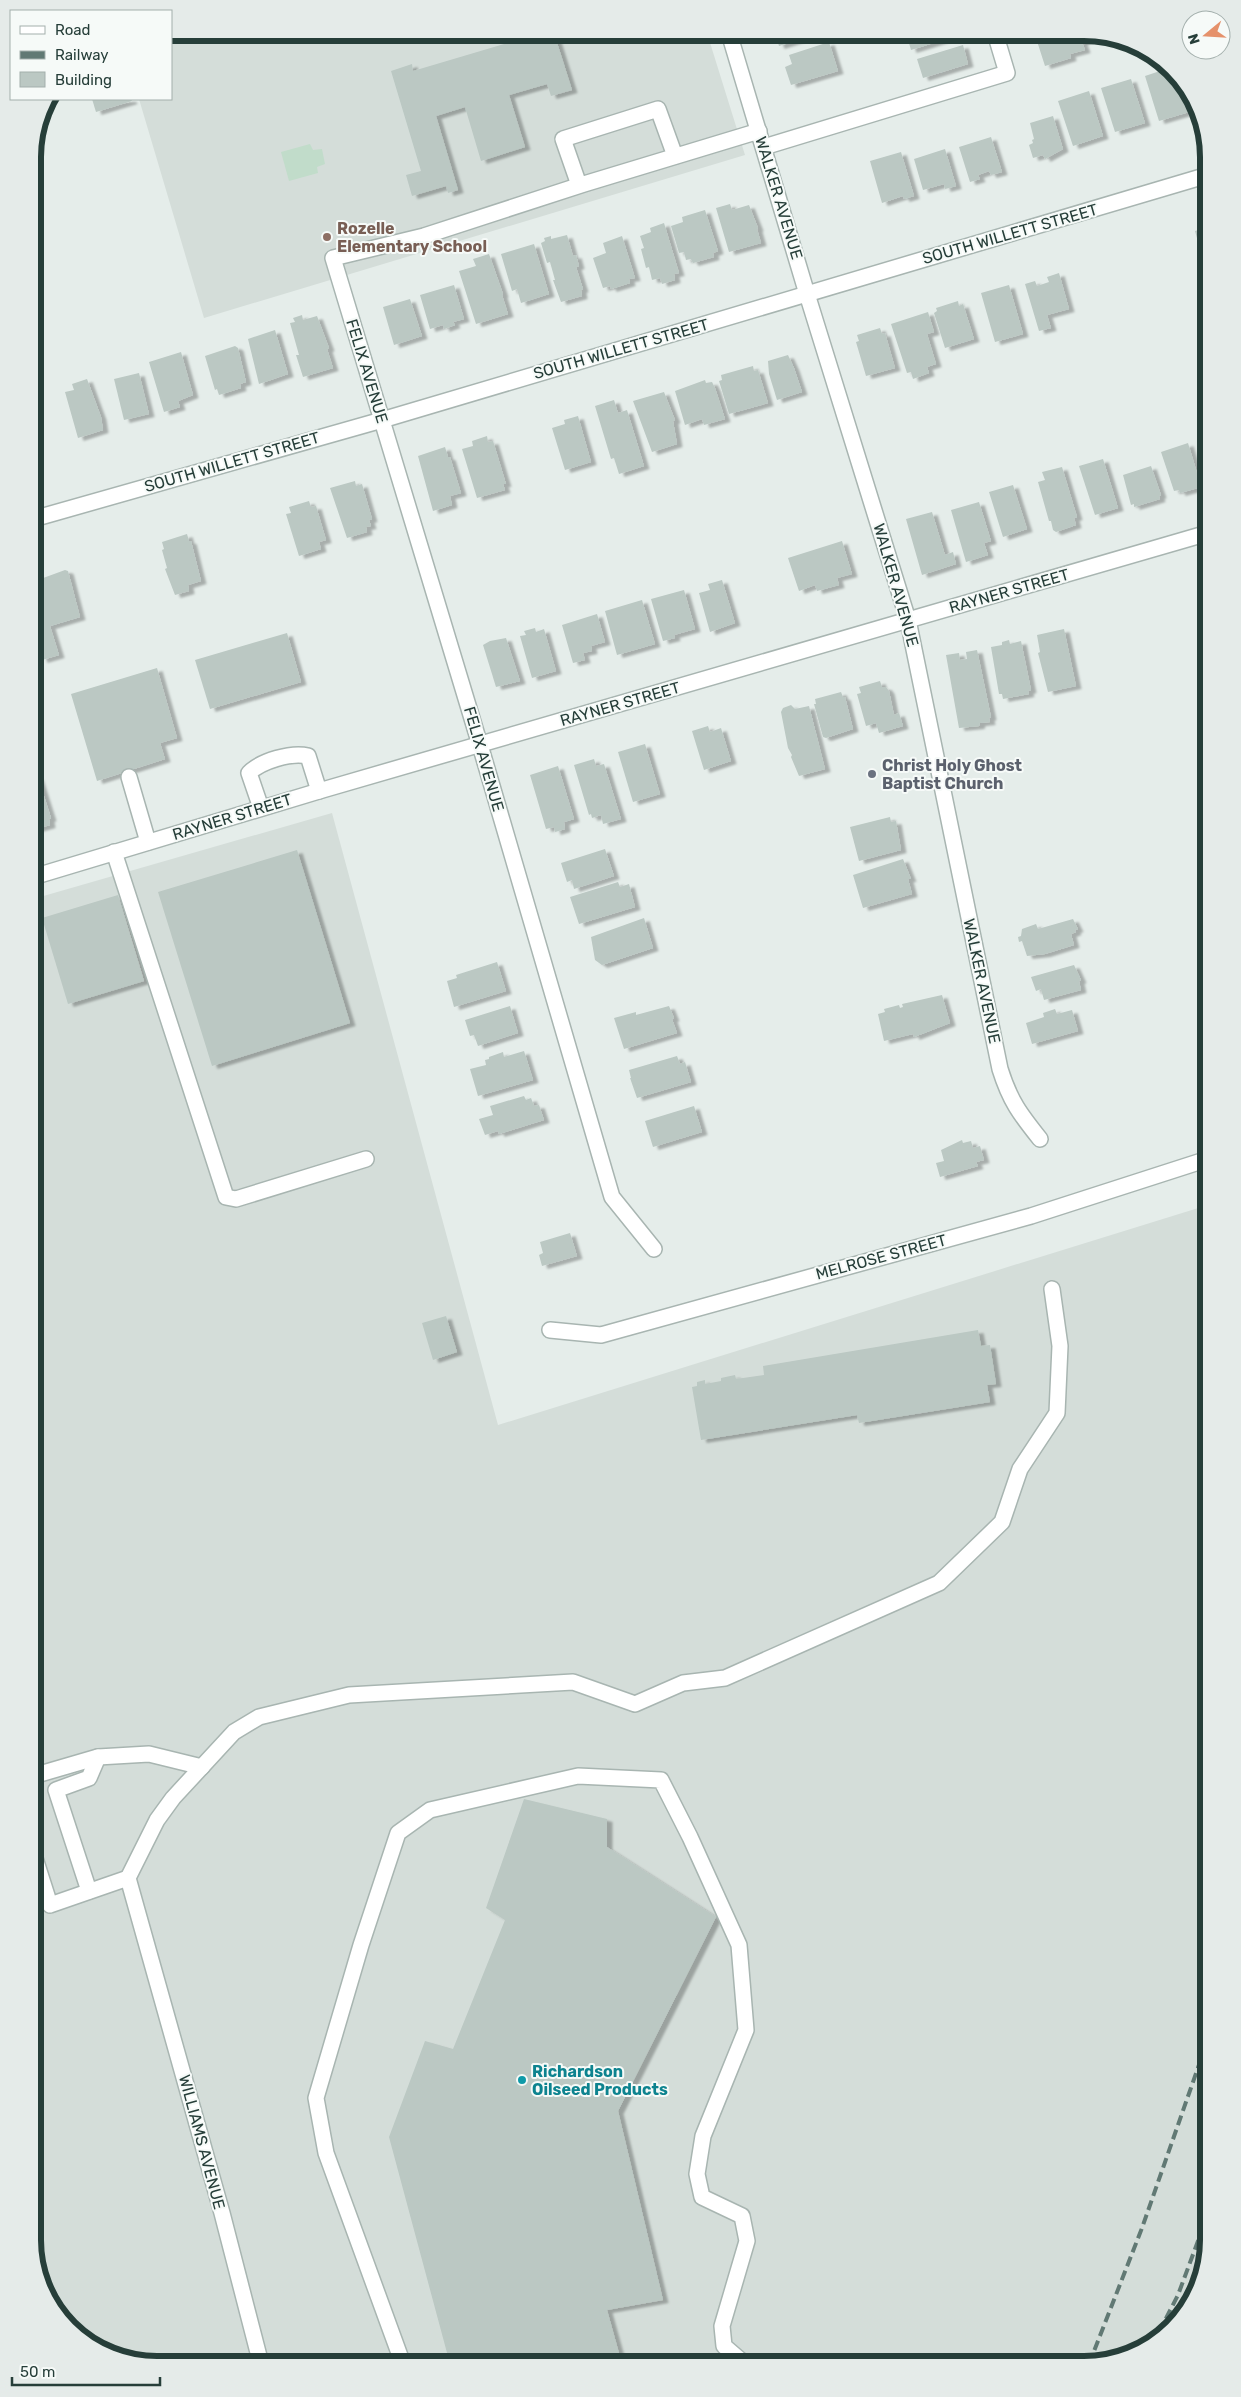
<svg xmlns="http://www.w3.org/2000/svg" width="1241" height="2397" viewBox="0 0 1241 2397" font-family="Rubik,sans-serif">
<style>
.built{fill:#d4ddd9}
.green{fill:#c1dcca}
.building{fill:#bbc8c3;filter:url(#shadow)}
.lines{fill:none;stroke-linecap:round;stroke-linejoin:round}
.minor-casing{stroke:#a8b5b1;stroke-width:18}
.minor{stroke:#fff;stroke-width:15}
.rail{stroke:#617974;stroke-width:4;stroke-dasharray:10 5;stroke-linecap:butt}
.education-dot{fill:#8d6e63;stroke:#f6faf8;stroke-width:2}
.worship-dot{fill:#6b7280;stroke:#f6faf8;stroke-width:2}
.culture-dot{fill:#0f9aa8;stroke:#f6faf8;stroke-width:2}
.labels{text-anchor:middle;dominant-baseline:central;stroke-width:4;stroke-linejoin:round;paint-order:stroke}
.street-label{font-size:16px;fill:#263e39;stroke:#f6faf8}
.education-label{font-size:16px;font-weight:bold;fill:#785e54;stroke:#f6faf8;text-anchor:start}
.worship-label{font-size:16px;font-weight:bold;fill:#5b616d;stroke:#f6faf8;text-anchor:start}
.culture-label{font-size:16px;font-weight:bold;fill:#0d838f;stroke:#f6faf8;text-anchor:start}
.rim{fill:none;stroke:#263e39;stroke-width:6}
</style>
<defs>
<filter id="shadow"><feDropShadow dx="5.5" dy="3" stdDeviation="1" flood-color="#0004"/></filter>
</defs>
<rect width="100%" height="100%" fill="#e5edea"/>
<g class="built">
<polygon points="171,33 707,33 745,155 204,318 139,99 171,99"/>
<polygon points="332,813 498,1425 1208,1205 1208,2240 1188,2309 1132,2355 1084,2364 149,2364 88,2343 42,2288 33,2240 33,899"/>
</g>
<polygon class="green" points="310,144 313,150 322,149 325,164 317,167 318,173 289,181 281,152"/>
<g class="building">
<polygon points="533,33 554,33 572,90 551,96 547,84 509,95 525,147 481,161 465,107 436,116 458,190 448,193 446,186 412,196 406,175 421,171 391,71 412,64 413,71 534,35"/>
<polygon points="775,33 820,33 779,46"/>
<polygon points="906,33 958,33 959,35 911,50"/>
<polygon points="1054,33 1083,33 1086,40 1082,42 1085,50 1070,54 1071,58 1045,66 1036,38"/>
<polygon points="829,42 838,71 791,85 785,67 792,64 789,55"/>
<polygon points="963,45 968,64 923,78 917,59"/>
<polygon points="1166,69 1182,88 1189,112 1159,121 1145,76"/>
<polygon points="1131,79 1145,123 1115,132 1101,88"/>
<polygon points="1089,91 1103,136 1073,146 1058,101"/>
<polygon points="92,99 131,99 132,101 96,112"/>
<polygon points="1053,116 1063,149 1045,159 1043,155 1033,158 1029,145 1033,143 1032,140 1034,139 1030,123"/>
<polygon points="991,137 1002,172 991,175 989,171 978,175 980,179 970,182 959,147"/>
<polygon points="945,149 956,186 945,189 944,184 923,190 914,159"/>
<polygon points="901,152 914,196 904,199 903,196 882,203 870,161"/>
<polygon points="730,204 732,210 749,205 758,228 757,229 761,243 729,252 716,208"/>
<polygon points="705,210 718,251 713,253 714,257 693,263 691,259 686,260 684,252 679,253 671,226 683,222 682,217"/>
<polygon points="664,223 679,273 674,274 675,280 662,284 660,278 652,280 649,267 646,268 641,249 644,248 640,236 651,232 650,228"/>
<polygon points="1208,227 1208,278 1195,231"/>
<polygon points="567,235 573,256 576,255 579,266 576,267 583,289 581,290 582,296 561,302 553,280 555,280 550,262 547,263 541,243 545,241 544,238 551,236 551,239"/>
<polygon points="622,236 635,278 629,279 630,283 611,289 610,286 603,288 593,258 606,253 603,243"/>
<polygon points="534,244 549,294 521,303 517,289 512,291 501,254"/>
<polygon points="489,254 503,294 502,295 508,314 476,324 459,271 476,266 473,259"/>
<polygon points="1059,273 1069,309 1047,315 1051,328 1039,331 1025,284 1035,281 1037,286 1049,282 1047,277"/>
<polygon points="454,285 464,319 453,322 455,325 444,329 443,325 430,329 420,295"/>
<polygon points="1009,285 1023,334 995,342 981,293"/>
<polygon points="410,299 422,336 394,345 383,307"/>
<polygon points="958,301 959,306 963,304 974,339 945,348 934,313 937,311 936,308"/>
<polygon points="928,312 934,332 927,334 936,364 927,367 929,373 913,379 911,372 907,373 891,324"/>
<polygon points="302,315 303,320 317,316 329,348 327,349 333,368 303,377 296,355 299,355 290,323 295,322 293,318"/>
<polygon points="880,328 882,334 885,333 895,368 866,376 856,342 859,341 857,335"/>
<polygon points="275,330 288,374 259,384 248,339"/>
<polygon points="235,346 238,348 246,382 240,384 241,388 219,395 217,389 215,390 205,356"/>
<polygon points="181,352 193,395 178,401 180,407 164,412 149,362"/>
<polygon points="788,355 794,368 802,392 777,400 769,374 768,361"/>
<polygon points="753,366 754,371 758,370 768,403 729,414 719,381 722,380 721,375"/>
<polygon points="139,373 149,414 124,420 114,379"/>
<polygon points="87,379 101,417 103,430 78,438 65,392 74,390 72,384"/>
<polygon points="705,380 706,383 712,382 715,388 725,419 704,425 702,419 685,425 675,391"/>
<polygon points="664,392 675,420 673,421 677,444 652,452 633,401"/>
<polygon points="614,400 618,413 627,410 644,466 619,474 614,458 611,459 595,406"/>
<polygon points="578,416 591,462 565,470 552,428 565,424 564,420"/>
<polygon points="487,436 488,442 493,441 506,484 503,484 505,490 477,498 462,449 473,446 472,441"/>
<polygon points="1188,443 1200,483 1197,484 1198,488 1180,493 1179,490 1174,491 1161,452"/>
<polygon points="445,447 448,457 450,457 461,493 450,496 452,505 433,511 418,456"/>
<polygon points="1103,459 1118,508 1095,515 1079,466"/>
<polygon points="1151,466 1161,495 1159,496 1160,499 1134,507 1134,504 1131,505 1123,475"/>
<polygon points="1062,467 1077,517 1074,518 1076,525 1056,532 1053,530 1051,521 1049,521 1038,482 1045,480 1042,472"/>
<polygon points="355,481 356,486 362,484 372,519 369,520 371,526 366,527 367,532 347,538 330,488"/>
<polygon points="1013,485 1027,529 1003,537 989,492"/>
<polygon points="309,501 311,507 316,506 326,540 319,542 321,549 299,556 286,514 291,513 289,507"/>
<polygon points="979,502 991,541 984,543 988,555 966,562 951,510"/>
<polygon points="932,512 945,555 953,552 956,564 922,575 906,519"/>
<polygon points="187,534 189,541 191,541 201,581 188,585 189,591 175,595 165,569 167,568 162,550 164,549 162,542"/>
<polygon points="842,541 852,574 837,578 839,585 817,591 815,585 799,591 788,558"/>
<polygon points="65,570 68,571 80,617 50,626 59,655 42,660 33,630 33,615 44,612 35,581"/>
<polygon points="722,580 735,623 710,632 699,593 710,590 708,584"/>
<polygon points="684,590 695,629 674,635 675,638 663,641 651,599"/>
<polygon points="642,600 655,644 617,655 605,611"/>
<polygon points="597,614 605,642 591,646 592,651 583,653 585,660 573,663 562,625"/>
<polygon points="535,628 536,632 544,629 556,671 532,678 520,636 526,635 524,631"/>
<polygon points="1064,629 1076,686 1048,692 1038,653 1040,652 1037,635"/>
<polygon points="287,633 301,682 210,709 195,660"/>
<polygon points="506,638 520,681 496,687 483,645 490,641"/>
<polygon points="1009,640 1010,644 1021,641 1031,690 1028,691 1029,694 1003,699 1002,694 999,694 991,647 1002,645 1002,642"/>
<polygon points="977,650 991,717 989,718 990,722 980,723 979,726 959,728 946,655 959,653 960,660 967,659 966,652"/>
<polygon points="157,668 177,738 160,743 165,759 97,781 71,694"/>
<polygon points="880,681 882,687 886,687 889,691 894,715 899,713 903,726 879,733 876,723 866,726 857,694 861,693 859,687"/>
<polygon points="841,692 843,697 845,697 853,729 826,738 823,737 814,704 816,704 815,699"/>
<polygon points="791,705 795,709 809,706 825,769 799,776 791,757 792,755 788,748 781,712 783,708"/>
<polygon points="708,726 710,732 721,728 731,761 704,770 692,731"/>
<polygon points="645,744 660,794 633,802 618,752"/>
<polygon points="594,759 596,766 604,764 621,819 603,824 601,815 592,818 591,814 589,815 574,765"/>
<polygon points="558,766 574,819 564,822 565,829 555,832 554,827 546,829 530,775"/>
<polygon points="38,777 51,818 49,819 50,825 33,830 33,779"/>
<polygon points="890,817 891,822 896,821 901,850 859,861 850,827"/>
<polygon points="605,849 614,876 574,889 572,880 567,882 561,863"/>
<polygon points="297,850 350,1023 212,1066 158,892"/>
<polygon points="903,859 911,879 908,879 912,894 863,908 853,875"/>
<polygon points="618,882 620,887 629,884 635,907 579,924 570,897"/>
<polygon points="118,895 144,981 68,1004 42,918"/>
<polygon points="644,918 653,948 602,965 595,960 591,937"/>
<polygon points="1073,919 1078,929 1075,930 1076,932 1071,934 1074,945 1045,954 1027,956 1022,941 1019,942 1018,937 1021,936 1022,929 1036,924 1038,929"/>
<polygon points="497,962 506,991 454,1007 447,981 457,978 456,975"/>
<polygon points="1074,965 1081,980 1079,981 1081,990 1044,1000 1041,989 1036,991 1031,977"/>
<polygon points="942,995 950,1023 914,1037 913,1034 884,1041 878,1014 885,1012 884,1009 899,1005 900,1008 903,1007 902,1004"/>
<polygon points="510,1006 518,1033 478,1046 474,1035 470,1036 465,1020"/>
<polygon points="669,1006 674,1018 672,1019 677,1033 624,1049 614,1018 636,1012 636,1015"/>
<polygon points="1055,1009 1057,1014 1072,1010 1078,1031 1032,1044 1026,1023 1044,1017 1043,1013"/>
<polygon points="524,1051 533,1080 478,1096 470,1069 486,1065 485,1060 489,1059 489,1057 503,1052 504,1057"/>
<polygon points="677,1056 680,1064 685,1062 691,1082 637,1098 630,1078 631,1078 629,1070"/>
<polygon points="524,1096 526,1100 531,1098 534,1106 539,1105 544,1120 499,1134 498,1131 485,1135 479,1119 493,1115 490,1106"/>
<polygon points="694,1106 702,1132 653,1147 645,1121"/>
<polygon points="962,1140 963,1143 971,1141 973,1148 980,1146 984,1160 976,1162 978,1166 940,1177 936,1163 944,1161 941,1150"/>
<polygon points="570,1233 577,1256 542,1266 539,1255 543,1253 540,1242"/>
<polygon points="446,1316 457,1352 433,1360 422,1323"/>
<polygon points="978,1330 981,1346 990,1345 996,1384 987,1385 990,1402 859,1423 857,1415 701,1440 692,1387 697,1386 697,1382 705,1380 705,1384 721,1381 721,1378 735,1375 736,1379 764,1375 763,1366"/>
<polygon points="524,1799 607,1819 607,1847 716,1917 618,2111 663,2300 607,2310 622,2364 450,2364 389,2137 425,2041 453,2049 505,1920 486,1908"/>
</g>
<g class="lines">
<defs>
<g id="minor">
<path d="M729 33 807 294 908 620 1000 1069C1010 1101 1020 1114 1040 1139"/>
<polyline points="764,147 1007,73 995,33"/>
<polyline points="579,185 563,139 658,109 675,156"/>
<polyline points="33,519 382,420 1208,175"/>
<polyline points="129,777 148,842"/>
<path d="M261 808 249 773C261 761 291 752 308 756L319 791"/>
<polyline points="114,852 226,1197 236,1199 366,1159"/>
<polyline points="33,877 319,791 1208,533"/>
<polyline points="654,1249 612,1197 480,745 333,258 424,236 584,184 759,131"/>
<polyline points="550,1330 601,1335 1031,1216 1208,1159"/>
<polyline points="33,1776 98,1757 149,1754 202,1767"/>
<polyline points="33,1852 50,1905 128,1878"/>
<polyline points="89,1891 56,1790 89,1778 98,1757"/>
<polyline points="261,2364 222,2213 128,1878 157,1820 173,1798 234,1732 259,1717 349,1695 573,1682 635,1704 683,1683 725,1678 939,1583 1002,1522 1020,1469 1057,1413 1060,1346 1052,1289"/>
<polyline points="403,2364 326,2153 316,2098 361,1945 398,1833 430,1810 578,1776 661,1780 690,1837 739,1945 746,2030 703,2136 697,2174 702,2197 742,2216 747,2241 722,2326 724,2346 745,2364"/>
</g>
</defs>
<use href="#minor" class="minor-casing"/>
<use href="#minor" class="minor"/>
<g class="rail">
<polyline points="1183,2313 1197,2278"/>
<polyline points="1159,2332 1178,2295 1208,2214"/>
<polyline points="1089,2364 1142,2228 1208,2039"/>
</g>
</g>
<circle class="education-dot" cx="327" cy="237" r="5"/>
<circle class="worship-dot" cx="872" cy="774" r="5"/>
<circle class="culture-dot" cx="522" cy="2080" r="5"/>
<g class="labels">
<g class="street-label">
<text transform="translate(779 198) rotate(73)">WALKER AVENUE</text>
<text transform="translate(1010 234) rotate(-16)">SOUTH WILLETT STREET</text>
<text transform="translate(621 349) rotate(-16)">SOUTH WILLETT STREET</text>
<text transform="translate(367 371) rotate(73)">FELIX AVENUE</text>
<text transform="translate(232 462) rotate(-16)">SOUTH WILLETT STREET</text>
<text transform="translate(896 585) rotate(74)">WALKER AVENUE</text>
<text transform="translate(1009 591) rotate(-16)">RAYNER STREET</text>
<text transform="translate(620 704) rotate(-16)">RAYNER STREET</text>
<text transform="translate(484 759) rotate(74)">FELIX AVENUE</text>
<text transform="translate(232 817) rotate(-17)">RAYNER STREET</text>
<text transform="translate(982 981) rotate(78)">WALKER AVENUE</text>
<text transform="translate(881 1257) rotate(-15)">MELROSE STREET</text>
<text transform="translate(202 2142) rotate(75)">WILLIAMS AVENUE</text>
</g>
<g class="education-label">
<text x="337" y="228">Rozelle<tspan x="337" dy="18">Elementary School</tspan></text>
</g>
<g class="worship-label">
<text x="882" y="765">Christ Holy Ghost<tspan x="882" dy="18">Baptist Church</tspan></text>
</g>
<g class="culture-label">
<text x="532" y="2071">Richardson<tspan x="532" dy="18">Oilseed Products</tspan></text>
</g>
</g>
<path d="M0 0H1241V2397H0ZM157 41H1084A116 116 0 0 1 1200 157V2240A116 116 0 0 1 1084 2356H157A116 116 0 0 1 41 2240V157A116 116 0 0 1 157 41Z" fill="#e5ebe9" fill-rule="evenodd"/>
<path class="rim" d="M157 41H1084A116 116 0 0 1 1200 157V2240A116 116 0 0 1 1084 2356H157A116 116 0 0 1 41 2240V157A116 116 0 0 1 157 41Z"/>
<rect x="10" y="10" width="162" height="90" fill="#f6faf8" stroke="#a3afac"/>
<rect x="20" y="26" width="25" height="8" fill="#ffffff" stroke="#a3afac"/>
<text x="55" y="35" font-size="15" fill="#263e39">Road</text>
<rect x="20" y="51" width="25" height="8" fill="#617974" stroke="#a3afac"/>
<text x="55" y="60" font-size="15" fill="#263e39">Railway</text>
<rect x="20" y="72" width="25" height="15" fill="#bbc8c3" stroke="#a3afac"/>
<text x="55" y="85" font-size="15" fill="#263e39">Building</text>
<g transform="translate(1206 35) rotate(252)"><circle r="24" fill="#f6faf8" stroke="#a3afac"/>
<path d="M0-4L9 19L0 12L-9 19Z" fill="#e5916b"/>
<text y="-8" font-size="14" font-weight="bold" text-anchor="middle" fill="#263e39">N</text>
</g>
<path d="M12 2377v8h148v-8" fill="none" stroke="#263e39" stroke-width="2.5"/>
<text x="20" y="2377" font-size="15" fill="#263e39" stroke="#f6faf8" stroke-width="4" paint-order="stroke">50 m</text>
</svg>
